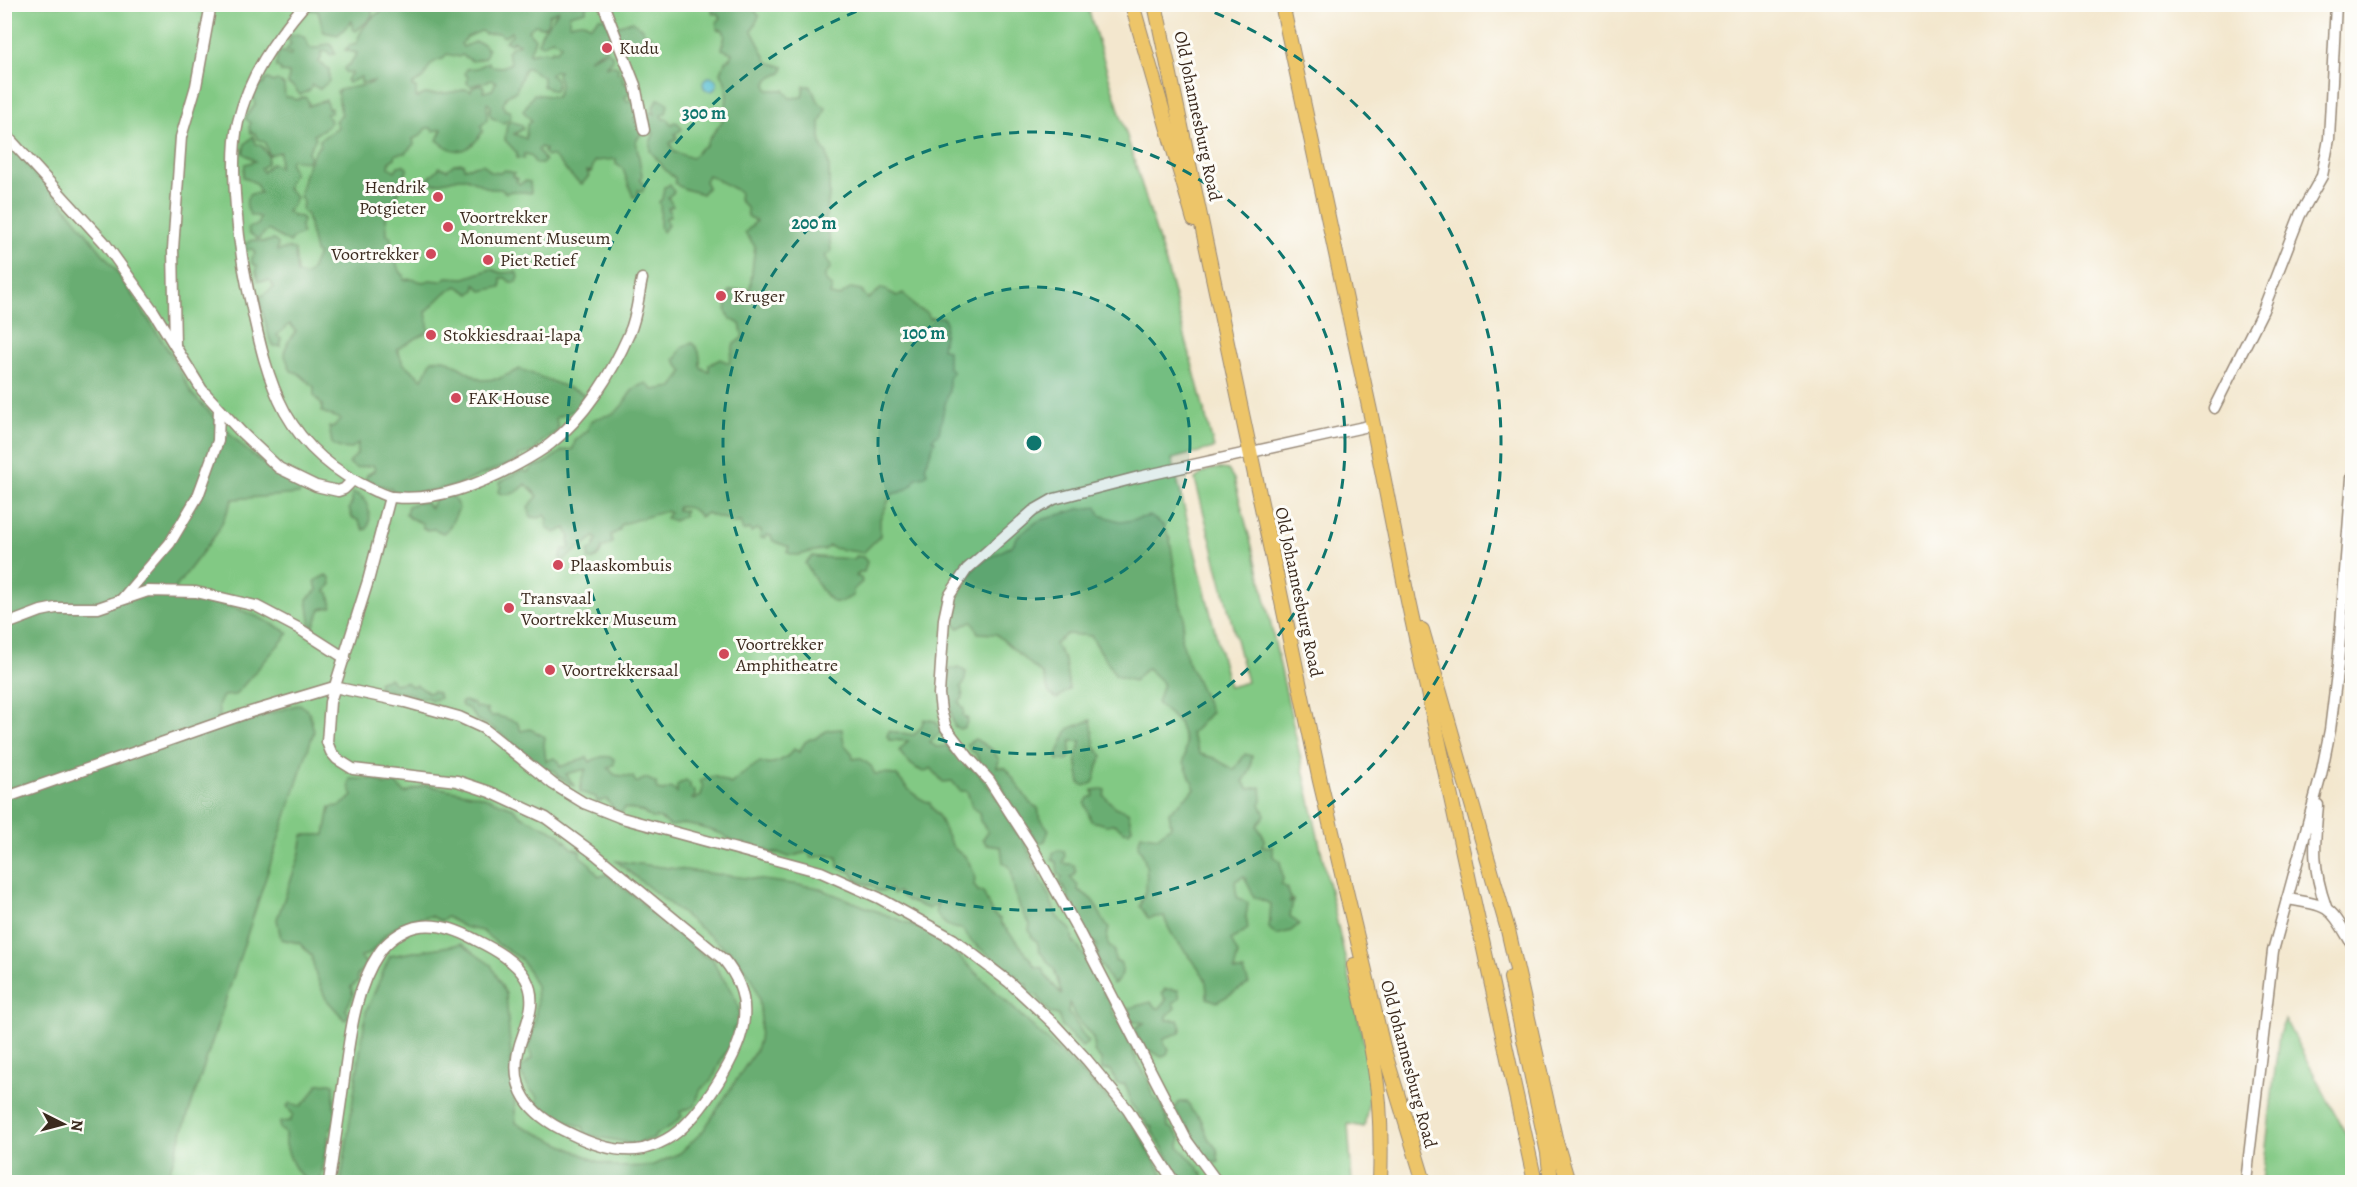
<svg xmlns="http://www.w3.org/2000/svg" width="2357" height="1187" viewBox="0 0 2357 1187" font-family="Alegreya,serif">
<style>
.green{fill:#82c984;stroke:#5e7a51;stroke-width:1.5}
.forest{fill:#69ad72;stroke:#526c48;stroke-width:1.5;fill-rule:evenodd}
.water{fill:#54bdd1;stroke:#487478;stroke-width:1.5}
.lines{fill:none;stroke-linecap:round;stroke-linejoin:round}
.minor-casing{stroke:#978876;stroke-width:13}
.major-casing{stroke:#978876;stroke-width:16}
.minor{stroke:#fff;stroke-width:10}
.major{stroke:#edc569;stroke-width:14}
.ring{fill:none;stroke:#0f766e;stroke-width:3;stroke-dasharray:10 8}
.poi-dot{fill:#d1495b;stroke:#fdfcf7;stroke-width:2}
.labels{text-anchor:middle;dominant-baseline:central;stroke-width:6;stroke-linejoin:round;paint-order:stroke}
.poi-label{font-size:18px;fill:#3b2a1e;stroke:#fdfcf7;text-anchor:start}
.street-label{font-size:18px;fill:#3b2a1e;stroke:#fdfcf7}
.centre{fill:#0f766e;stroke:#fdfcf7;stroke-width:3}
.ring-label{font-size:18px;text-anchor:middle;font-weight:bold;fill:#0f766e;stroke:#fdfcf7;stroke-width:6;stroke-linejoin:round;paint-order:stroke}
</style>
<rect width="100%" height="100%" fill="#fdfcf7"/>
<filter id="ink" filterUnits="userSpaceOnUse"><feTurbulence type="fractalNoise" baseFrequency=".0167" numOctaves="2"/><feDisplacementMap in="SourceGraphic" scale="12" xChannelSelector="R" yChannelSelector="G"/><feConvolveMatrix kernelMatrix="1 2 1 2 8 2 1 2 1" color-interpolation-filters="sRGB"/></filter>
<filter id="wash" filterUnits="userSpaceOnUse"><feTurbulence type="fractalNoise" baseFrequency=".008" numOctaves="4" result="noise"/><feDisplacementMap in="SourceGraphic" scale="24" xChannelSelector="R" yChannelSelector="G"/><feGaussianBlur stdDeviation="1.35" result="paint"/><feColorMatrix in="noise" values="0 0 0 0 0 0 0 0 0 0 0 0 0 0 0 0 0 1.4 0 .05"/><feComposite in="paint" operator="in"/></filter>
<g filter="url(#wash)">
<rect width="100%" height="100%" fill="#f3e7ce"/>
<g class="green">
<path d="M5 5H1087L1168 271 1214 448 1172 459 1229 687 1247 682 1195 479C1207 469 1213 467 1228 470L1234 479 1261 580 1365 1048 1371 1090 1364 1127 1348 1124 1352 1182H5Z"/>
<polygon points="2285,1020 2352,1145 2352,1182 2262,1182 2279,1034"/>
</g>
<g class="forest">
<path d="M400 4 586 5V11L569 15V24C579 23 581 19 591 26L599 18H605L611 28 632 21 642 28 645 34 651 35 652 38 644 45 615 41 609 36 603 39 606 49 589 59 608 51 612 55 613 60 605 67 611 65 619 68 617 73 622 74 623 82 629 86 630 93 625 97 627 101H636L640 114 634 119 640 128 641 134 636 141 642 175 640 179 645 186 642 192 638 190V197H633L623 169 616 164V159L595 161 591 172 587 171 589 176 582 184C567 176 565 166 553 156H547L544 153 545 149 541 147 538 150 545 161 542 164H536L530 155 524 154V159L517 158V153L505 140 507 124 511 121 522 125 523 129 514 134 526 139 527 124 532 121 523 111 534 94 556 97C561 88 561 84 557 74L559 71H554L550 75 556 79 557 86 554 91 543 86V77L528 68H525L516 91 506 97 503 105 505 110 510 111 511 115 509 120 503 123 492 118 489 112 491 106 487 103V120L481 126 483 131C479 135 479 138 475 142 462 156 450 151 437 140L442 129 433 131 431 128H426L420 136 413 139 414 144 405 153 396 154 395 158 390 161 389 167 395 171 398 166 403 165 407 168V171C399 183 399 204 386 212L387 235 391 237C391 245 396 265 400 271 405 279 404 270 404 280L411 279 423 282 430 280 441 281 447 277 465 278 491 269 501 273 516 272 519 277 517 282H510L506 278H501V287L482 291 475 284V290L470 294 457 286 445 293 426 312 429 331 397 349 403 363 422 379 432 360 445 359 481 380 498 379 520 369 582 393 585 397 579 408 556 418 558 430C549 438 540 440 535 451L519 455V460L451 487 400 496 390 488 365 481 367 475 375 470 373 465 356 468 349 463 357 454 358 443 351 449 340 448 332 444 329 426 333 427 341 419 322 412V405L314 396V387L298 373 291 371 284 353 288 342 296 331 290 324 277 335 281 339V346H274L270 340 259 298 274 287 270 281H258L256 271 257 266 252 263V258L255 254 253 249 245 250V244L252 240 264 242 274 240 278 244 277 251 289 248 295 250 297 273 305 276 310 272 318 254 315 252 307 215 302 211 303 201 300 196C303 178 308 159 320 145V140L338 127 335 121 342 114C338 105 340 99 337 91 349 86 364 88 375 81L361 83V77L348 83 346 80 352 73 345 72 344 68 350 64 357 53 345 50 350 45 357 43C360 28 373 14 386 9L392 12 402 8ZM559 10 542 32 538 43 543 45 552 39 561 45 556 51 552 50 550 53 544 51 529 54 535 39 528 31 535 25 542 27 547 25 549 15ZM481 31 485 34 499 33 504 37 511 32 512 35 505 41 511 44 513 41 519 44 510 48 507 52 511 63 502 67 490 66 489 62 477 68 467 69 465 73 468 78 467 83 471 86 492 80 496 82 492 90 483 92 484 87 479 85 472 88 471 91 466 89C460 92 431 95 425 94L416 98V88L412 87 413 84 424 78C428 69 430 61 443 59L447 54 459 57 462 55 472 61 485 58 488 50 482 43 475 42 463 47 461 44 467 37Z"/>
<path d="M314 5 320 7 325 5H371C376 18 367 21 356 31L353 29 352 21 338 35 324 32 318 11 310 10Z"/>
<path d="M711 5C726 5 751 0 759 16L752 31 768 62 784 67 782 73 768 79 766 84 768 90H784L790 98 802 97 804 86H810L820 104 826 108 820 123V137L822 148 827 153 829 168V196L825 220 830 240 831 252 825 256 831 267 825 275V280L832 288 830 295 839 297 851 288 861 290 868 299 882 288 897 296 903 293 916 308 926 312 930 318 943 317 946 322 942 349 948 350V367L953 371 949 377V391L944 408 939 433 932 439 935 441 925 467 927 473 925 476 916 478C911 489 903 492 892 494L880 519V536L863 553C851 550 839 551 829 546L824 550C811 549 797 560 787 552L789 547 773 541 771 536 766 535 765 538H760L761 531 756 529 751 532 749 529 743 531 740 522 730 524V519C724 520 712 516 707 513L700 517C695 509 687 506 678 507L677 510 685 511 684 516 674 521 666 518 670 513 666 511 622 524 619 531 611 535 612 543 602 548C600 555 595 560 588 560L589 554 588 552 594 547 597 539 594 537 564 560 560 559 563 549 567 550 570 547 568 541 570 538 566 528 555 533 548 529 546 523 548 519 545 515 539 518 531 517 528 507 538 496 526 484C519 492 508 498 498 492L501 487 499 483 520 471 528 472 533 467 544 464 562 451 573 449 575 441 588 430C590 413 606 420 617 411 631 399 624 391 646 383L653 390 673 387 683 372 674 359 677 358C679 349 683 346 692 343 701 350 700 357 700 367L709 372V365L720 359 729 363 734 344 743 337 740 324 731 319 726 311 729 291 750 289 755 246 745 233 756 221 748 216 747 208 739 200 740 192 708 175 705 181 708 187 702 194C692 190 683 191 675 183V178C662 170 660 161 650 151V143L654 133 647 129 644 118 650 112 655 114 653 107 658 99 665 101 668 104 666 113 661 115 663 119H668L671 125 674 122 678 123 682 129 675 134 677 138 670 143 674 152 692 158 701 148 706 146C709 136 718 129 722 121 728 108 729 84 721 73L725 61 730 58 732 53 722 49 725 35 723 30 717 29V22L721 18 718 13 713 14Z"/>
<polygon points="298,34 304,37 310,48 320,48 322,45 331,44 335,54 330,55 328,51 321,52 321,59 318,62 329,69 329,81 320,89 312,85 310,90 300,95 294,87 288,84 289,73 281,72 280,68 276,67 278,52 284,52 290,56 291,53 286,50 291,44 289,41 290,36"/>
<path d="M268 79 273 82 277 80 284 85 285 97H290L296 100 305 97 309 102 308 106 326 100 328 109 331 108V113L326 114 331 121 328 126 314 135 316 138 308 152 310 157 307 162 292 159 290 163 294 172 287 188 296 197 293 205 287 211 293 216 301 217 303 221 301 225 302 234 293 238 290 243 268 230 258 239 249 233 248 228 258 225 260 217 250 215C247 208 244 201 250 194L260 193 256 183 243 177 245 164 255 161 243 153 245 144 253 136 256 144 262 146 268 155 267 164 261 168 263 172 272 163 279 167 280 152 269 155 265 142 257 139 255 133H251L249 127 251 123 245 118 255 105 254 98 250 95C252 88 257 85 264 84L265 80Z"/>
<path d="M4 139 53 191 115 269 170 353 192 394 244 448 277 475 302 488 299 494 233 499 217 533 176 587V595C223 603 247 609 289 633L235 695 223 696 218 706 222 728 300 704 309 712 314 731 166 1182H5Z"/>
<polygon points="463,163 464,168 483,164 491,172 500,173 505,170 514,173 513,176 518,179 516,181 520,184 525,181 530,182 531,193 512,191 506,193 501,189 490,189 467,178 459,178 434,184 428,179 440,167 447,170 454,164"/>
<path d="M670 185 674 192 668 197 673 206 668 208 671 215 666 218 668 225 663 232 661 230C658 220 663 210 659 202L662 199 664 187Z"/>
<path d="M352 493C368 494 373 517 367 529L364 530 358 520 352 518 349 508 352 503Z"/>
<polygon points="440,495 453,497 459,508 448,530 443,533 434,529 427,530 423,528 422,523 410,518 406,514 408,506 416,503 425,502 431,508 434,501"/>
<path d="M1097 507 1100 515 1122 522 1150 516 1163 525 1170 539 1179 600 1184 616 1181 639 1188 661 1211 712 1191 734 1200 754 1214 758 1234 770 1245 754 1252 756 1250 771 1243 782 1249 789 1261 787 1262 801 1260 804 1265 815 1257 826 1265 839 1262 846 1273 847V856L1280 861 1283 880 1281 884 1287 888 1291 899 1289 903 1293 900 1290 916 1299 924 1291 931 1276 935 1269 928 1271 904 1254 897 1244 876 1235 881 1237 897 1248 903 1246 916 1248 929 1231 940 1238 954 1234 971H1244L1249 984 1217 1002 1207 998C1207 992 1207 985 1205 979 1193 954 1172 944 1164 916L1148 918 1140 906C1148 886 1151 865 1138 846L1141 834 1157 837 1171 826 1169 812 1195 789 1184 762 1186 743 1179 723 1157 703 1163 683 1147 668 1134 681 1116 676 1091 636 1067 634 1055 644 1065 661 1069 689 1057 699 1049 693 1043 675 996 634 978 633 972 621 959 628 951 622 956 593 978 563 1012 546 1018 536 1038 521 1079 509Z"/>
<path d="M813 556C826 559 838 557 853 559L856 556 863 557 867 562 864 572H859L856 576 861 578 862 582 853 590V596C848 598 839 604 834 602 825 599 812 574 806 565L805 563Z"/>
<polygon points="326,575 330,578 331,584 326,591 329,593 332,607 321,609 313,628 311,627 307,599 317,590 315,581"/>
<path d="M958 667 966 672 964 684 961 686 963 698 959 702 964 710 963 716 968 719 965 727 960 729 954 726 949 701 946 697C949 686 946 678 949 670Z"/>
<path d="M389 678 394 684 405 682 412 686 417 685 429 693 433 691 438 693 440 698 432 700 426 697 417 698 412 694C401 693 392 691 381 689L378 685 379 681Z"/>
<path d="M464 701 474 704 476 709 478 707 488 710 487 713 491 716H498L517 722 521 731 530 729 545 737 544 745 546 761 554 758 559 761 560 767 587 757 590 762C598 757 606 754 614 759V764L608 768 615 775 633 777 636 783 646 778 656 783 657 790 663 791 671 788 677 793V785L686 780 690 784V788L695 791V796L692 799 694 800 701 796 703 787 700 780 714 776 731 784C735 779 754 766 760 762 772 767 787 759 794 749L799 752 805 742 810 739H814L828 730 842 729 844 744 852 753 853 759 860 758 871 766 875 774 885 773 897 776C907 788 914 797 930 803 932 810 937 813 940 819 945 830 951 851 964 855 970 864 977 873 974 885L978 891 983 892 992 913 1000 919 1001 923C1010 934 1030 956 1035 967L1043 968 1046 976 1062 995 1054 969 1040 952 1037 941 1033 939 1029 930 1030 924C1018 910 1013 888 1011 869L1003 862 1001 847 987 845 983 839 988 831 980 821 979 812 972 807 967 791H960L952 781 943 782 931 768 924 772C913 768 906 761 899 751L908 741 889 740 887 736 889 731 914 735 921 727 924 719 935 721 942 731 930 742 936 747 948 746 951 751H956L965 760 967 767 976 769 1005 810 1015 832 1022 836 1042 884 1045 886 1057 917 1071 930 1073 941 1095 970 1094 977 1102 985 1104 995 1110 999C1110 1008 1114 1019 1122 1022L1136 1060 1148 1079 1153 1098C1164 1104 1167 1115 1168 1127L1173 1129 1180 1138 1179 1147C1190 1159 1200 1167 1206 1182H1184L1182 1176 1174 1174V1166L1152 1131 1153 1127 1149 1126 1130 1103 1129 1095 1125 1084H1117L1111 1070H1102L1101 1060 1094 1052C1098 1034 1082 1030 1075 1016 1072 1011 1072 1007 1069 1003L1068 1013C1077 1021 1080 1033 1089 1042L1082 1047 1062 1026 1058 1015 1050 1013 1037 995H1027L1026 991 1028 984 1018 985 1017 977 971 941 962 929C947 928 944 924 935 912L938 903 929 909C917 903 907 904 898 892L893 894 891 890 877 891 873 886 857 881 851 872 838 867 837 857C825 854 823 856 811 858L808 852 789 857 779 853H770L767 850H757L753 845 749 847 744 843 737 844 722 834 700 827 684 824 671 826C664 822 661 816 651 818L643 812 625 808 621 813 616 811 606 799 597 802 596 797 580 792 582 778 586 769 566 774 575 787 557 775 556 771C550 770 537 769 532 766 530 764 529 760 527 758 518 747 491 723 478 721L469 709 462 706 461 703Z"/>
<path d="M1091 720 1095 747 1103 756C1096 764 1098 773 1093 783L1084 786 1080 784 1076 758 1081 741H1071L1070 757 1066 761 1058 760 1057 755 1068 729Z"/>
<path d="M975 739 993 750 999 760 997 767 1006 768 1030 803 1038 808 1040 818 1049 830 1045 841 1040 843C1029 833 1005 797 1001 783L992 779 989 771 983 770 976 754 970 750 967 744Z"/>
<path d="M350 779H374L385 785 395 783 405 793 425 785 481 796 513 808 521 816 558 833 572 848 580 851V856L590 864 599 877 606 874 641 902 650 912 659 911 669 932 677 931 704 956 712 958C715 962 715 966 718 971 729 988 743 1003 739 1025L733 1029 734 1042 722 1058 712 1080 700 1090 695 1106 680 1112 682 1116 671 1126 655 1135 654 1139 643 1140 634 1146C619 1138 602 1140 586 1134L583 1127 563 1120 551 1119 550 1113 537 1103 538 1097 530 1090 519 1070 532 1058 528 1045 531 1040 530 1035 534 1027 537 1004 536 986 525 965 520 958 499 945 482 931 464 927 447 917 441 921 431 916 415 919 396 927 386 934 371 953 360 957 367 964 357 976 358 981 351 987 353 995 346 1009 349 1017 345 1020 326 999 316 975 311 955 299 943 281 939 277 919 299 857 303 835H325L330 807 340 806 353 796 349 786Z"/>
<polygon points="1102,789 1105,790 1104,796 1115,807 1128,812 1132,828 1129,832 1124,831 1114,824 1106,825 1091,821 1085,804 1088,798 1094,796 1093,790"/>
<path d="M1058 850 1064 851 1065 856 1063 863 1074 865 1076 870 1075 875 1070 877 1078 886V890C1102 903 1095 911 1109 929 1105 938 1106 944 1114 950L1115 961 1120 962C1124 971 1122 979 1113 984 1106 977 1105 967 1098 961L1097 945C1086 938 1075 920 1075 906L1070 902 1067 892 1060 883 1062 877 1058 874 1057 863 1052 859 1053 853Z"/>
<polygon points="616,861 815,887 935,934 1131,1120 1167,1182 341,1182 366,1012 390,956 461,944 491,965 506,994 516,1123 596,1161 618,1167 651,1166 680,1153 703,1131 756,1050 759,1040 761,1020 759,999 753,980 735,956"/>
<polygon points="1165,989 1178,990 1180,998 1173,1003 1175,1008 1167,1016 1167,1020 1178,1020 1181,1028 1180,1033 1164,1038 1164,1045 1169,1049 1167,1054 1161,1057 1152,1051 1145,1051 1135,1031 1136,1027 1144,1023 1129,1020 1129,1008 1151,1002 1156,1008 1160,1008 1166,1000 1162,993"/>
<path d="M330 1083 334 1084V1107L341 1119 329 1130C327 1147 323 1162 321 1179L316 1182C312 1180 306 1179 303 1177 293 1170 284 1145 285 1133L280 1129V1122L290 1121 293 1115 287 1106 290 1103 301 1106 309 1098 318 1084Z"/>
<polygon points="1179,1102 1188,1102 1192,1111 1201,1119 1208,1138 1217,1149 1219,1162 1209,1163 1199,1152 1193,1134 1187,1133 1187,1126 1182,1123 1175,1109"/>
</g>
<circle class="water" cx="710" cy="84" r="7"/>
</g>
<g filter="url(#ink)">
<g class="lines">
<defs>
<g id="minor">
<path d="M305 4C275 39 249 76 238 122 228 164 239 248 248 290 257 331 265 375 285 412 305 448 337 474 375 491 381 493 387 497 393 497 435 502 481 484 518 464 529 458 540 452 550 444 585 417 612 373 629 334 637 317 638 297 642 279"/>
<polyline points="603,4 635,85 644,130"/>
<polyline points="4,133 104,242 154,312 202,390 241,432 279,468 316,486 338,491 344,489 353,480"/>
<polyline points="175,345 173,249 181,137 196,86 211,4"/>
<polyline points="2214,408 2263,310 2300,215 2322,176 2329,139 2336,4"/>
<polyline points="122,599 170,543 198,496 218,441 219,409"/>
<polyline points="4,625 41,611 56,608 98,608 148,591 196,592 256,606 298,628 345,658"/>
<polyline points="4,798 244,714 334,687 405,702 459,717 483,728 553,784 584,803 622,818 821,872 879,898 953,939 1009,982 1053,1023 1087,1060 1128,1110 1174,1182"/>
<path d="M2318 805C2314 846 2312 867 2326 907"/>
<path d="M2287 899C2332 906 2329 906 2352 944"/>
<path d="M329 1182C333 1152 338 1123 342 1093 349 1046 352 993 379 953 387 941 401 931 415 927 436 922 458 930 476 940 494 949 516 961 526 979 538 1001 527 1022 520 1044 507 1089 530 1115 569 1133 591 1144 618 1154 643 1149 653 1146 663 1142 672 1136 700 1117 742 1053 744 1018 746 996 738 977 724 960L595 854 546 818 490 792 457 781 353 769 337 759 331 752 327 742 330 702 368 581 390 497"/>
<polyline points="1217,1182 1187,1141 1078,930 1031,845 989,780 968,757 946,728 941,711 939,694 944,619 949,596 967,569 1033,511 1054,499 1139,477 1373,425"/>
<polyline points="2246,1182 2273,951 2321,775 2330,730 2338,665 2352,478"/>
</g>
<g id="major">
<polyline points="1132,4 1194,220"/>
<polyline points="1155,4 1320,781 1383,1047 1424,1182"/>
<polyline points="1282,4 1373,425 1408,601 1535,1182"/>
<polyline points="1422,630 1508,930 1556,1142 1568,1182"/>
<path d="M1354 965C1364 1011 1375 1057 1379 1103 1381 1130 1381 1156 1380 1182"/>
<polyline points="1511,978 1548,1153 1551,1182"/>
</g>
</defs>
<use href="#minor" class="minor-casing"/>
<use href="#major" class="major-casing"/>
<use href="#minor" class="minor"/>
<use href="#major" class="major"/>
</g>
</g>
<circle cx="1034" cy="443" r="156" fill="#0f766e" fill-opacity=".12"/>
<g class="ring">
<circle cx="1034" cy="443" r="156"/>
<circle cx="1034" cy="443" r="311"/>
<path d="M1198 6A467 467 0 1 1 870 6"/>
</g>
<g class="poi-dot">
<circle cx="607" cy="48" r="6"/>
<circle cx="438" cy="197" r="6"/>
<circle cx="448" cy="227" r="6"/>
<circle cx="431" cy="254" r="6"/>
<circle cx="488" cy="260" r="6"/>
<circle cx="721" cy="296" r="6"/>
<circle cx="431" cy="335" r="6"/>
<circle cx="456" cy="398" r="6"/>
<circle cx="558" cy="565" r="6"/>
<circle cx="509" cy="608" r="6"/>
<circle cx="724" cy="654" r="6"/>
<circle cx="550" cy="670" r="6"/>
</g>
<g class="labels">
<g class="poi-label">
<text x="619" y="48">Kudu</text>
<text x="426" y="187" text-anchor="end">Hendrik<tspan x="426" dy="21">Potgieter</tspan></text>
<text x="460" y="217">Voortrekker<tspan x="460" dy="21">Monument Museum</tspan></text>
<text x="419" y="254" text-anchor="end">Voortrekker</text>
<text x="500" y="260">Piet Retief</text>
<text x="733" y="296">Kruger</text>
<text x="443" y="335">Stokkiesdraai-lapa</text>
<text x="468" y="398">FAK House</text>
<text x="570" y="565">Plaaskombuis</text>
<text x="521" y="598">Transvaal<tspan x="521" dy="21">Voortrekker Museum</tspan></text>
<text x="736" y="644">Voortrekker<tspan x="736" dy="21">Amphitheatre</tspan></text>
<text x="562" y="670">Voortrekkersaal</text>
</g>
<g class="street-label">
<text transform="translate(1198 116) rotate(78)">Old Johannesburg Road</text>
<text transform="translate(1299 592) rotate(78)">Old Johannesburg Road</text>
<text transform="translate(1409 1064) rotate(75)">Old Johannesburg Road</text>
</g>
</g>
<circle cx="1034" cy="443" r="9" class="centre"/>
<g class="ring-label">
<text x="704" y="119">300 m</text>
<text x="814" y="229">200 m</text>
<text x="924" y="339">100 m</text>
</g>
<rect width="2357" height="1187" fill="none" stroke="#fdfcf7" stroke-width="24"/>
<g transform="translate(63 1124) rotate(96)" stroke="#fdfcf7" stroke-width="4.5" paint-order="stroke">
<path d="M0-4.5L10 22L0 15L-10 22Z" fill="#3b2a1e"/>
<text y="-9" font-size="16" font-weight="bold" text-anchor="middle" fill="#3b2a1e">N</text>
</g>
</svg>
